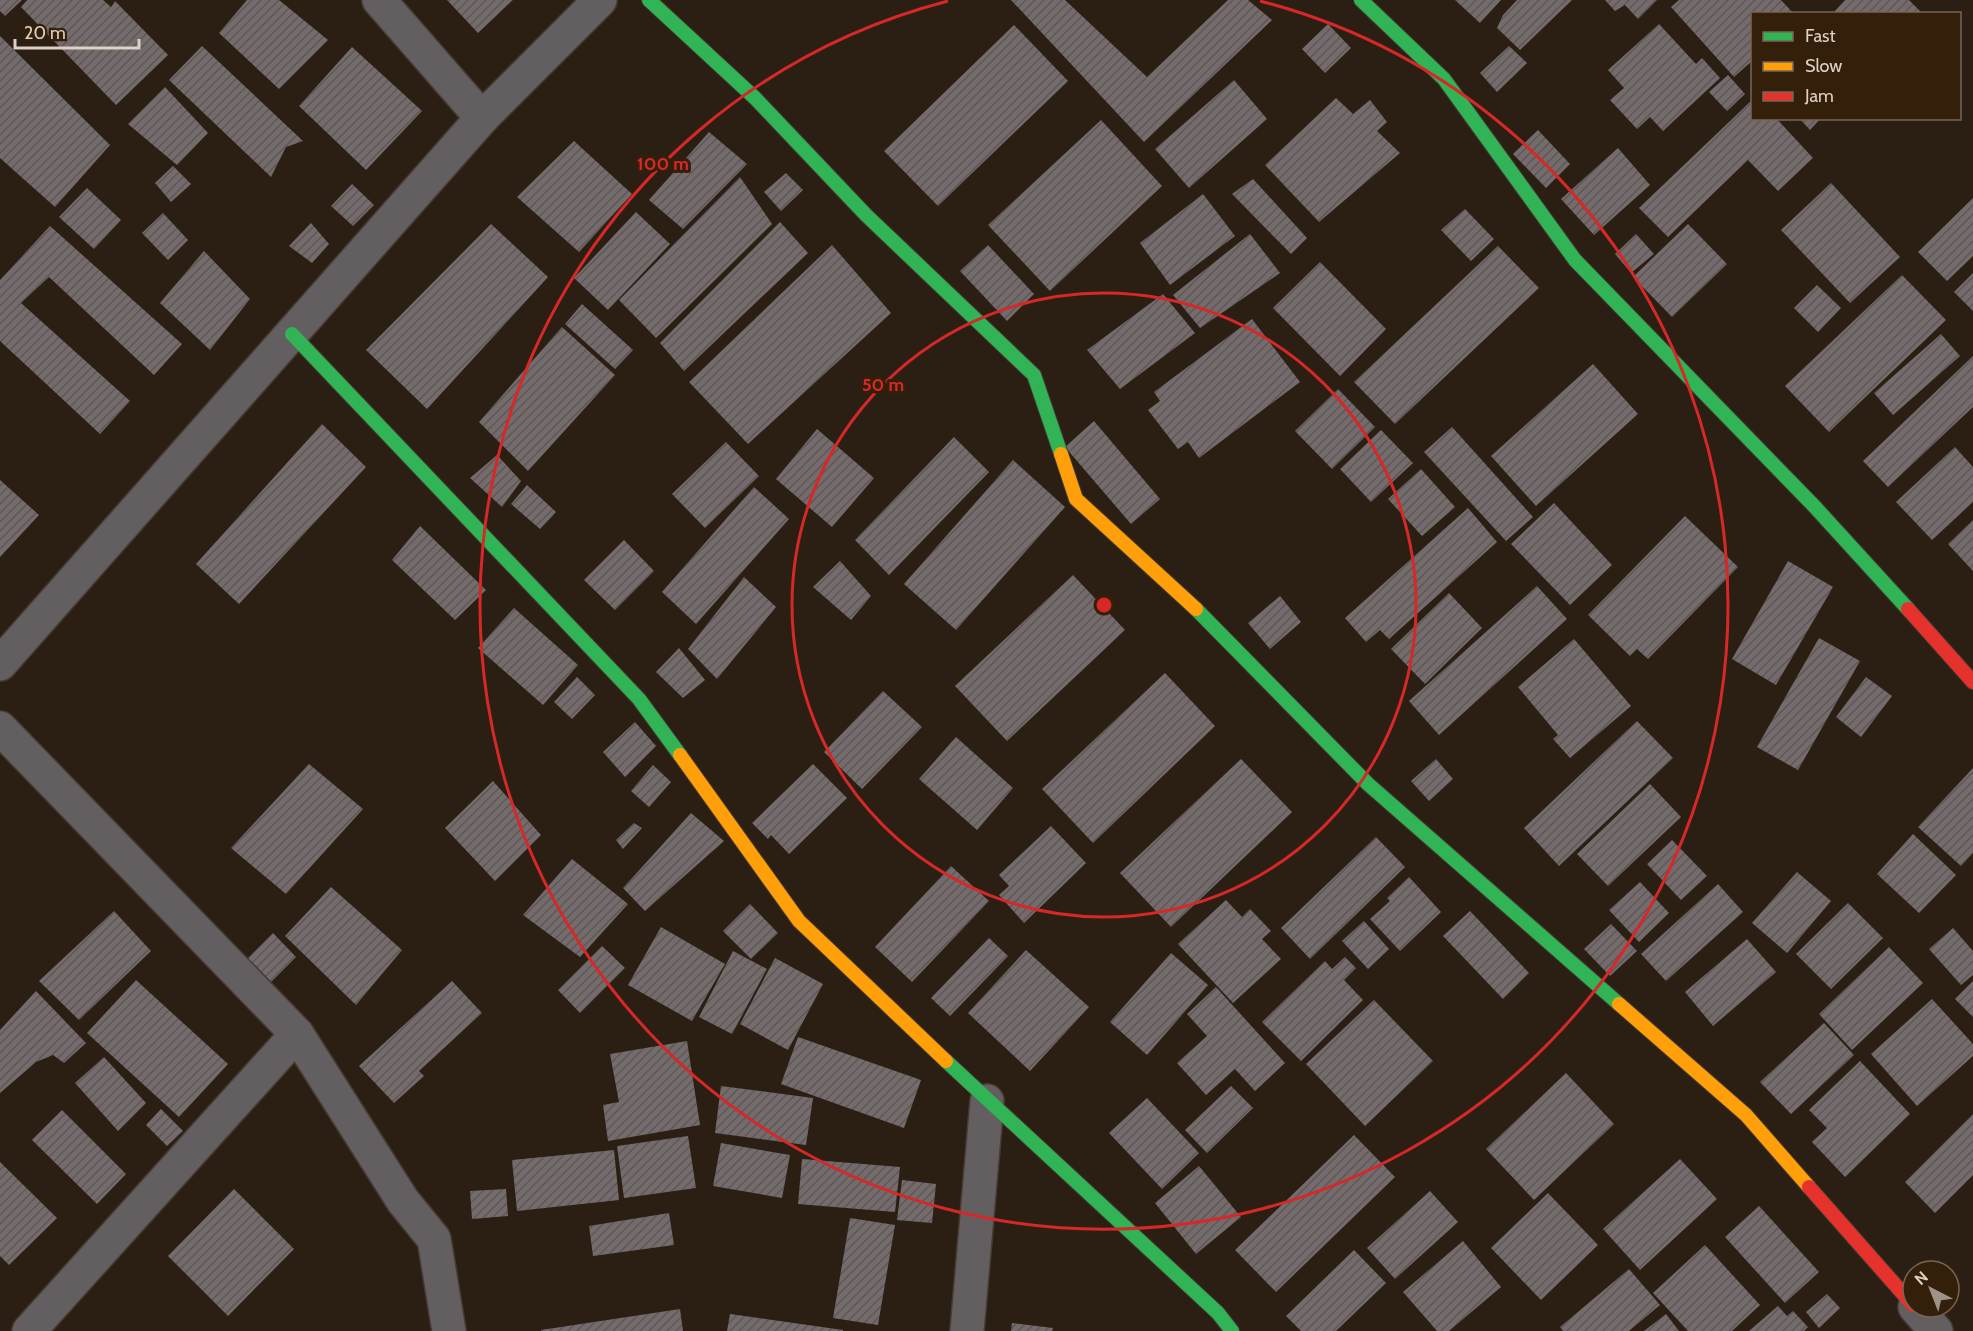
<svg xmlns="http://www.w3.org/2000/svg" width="1973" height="1331" viewBox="0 0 1973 1331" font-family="Cabin,sans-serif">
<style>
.building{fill:url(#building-hatch)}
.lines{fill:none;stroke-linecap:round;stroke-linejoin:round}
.street-casing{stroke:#463b32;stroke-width:36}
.fast-casing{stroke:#463b32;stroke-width:16}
.slow-casing{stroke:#463b32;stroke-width:16}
.jam-casing{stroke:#463b32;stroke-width:16}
.street{stroke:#635f60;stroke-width:33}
.fast{stroke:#30b455;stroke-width:14}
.slow{stroke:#ff9f0a;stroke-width:14}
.jam{stroke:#e5322d;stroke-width:14}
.ring{fill:none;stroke:#d62828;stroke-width:3}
.centre{fill:#d62828;stroke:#341f0b;stroke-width:3}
.ring-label{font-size:18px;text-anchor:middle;font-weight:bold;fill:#d62828;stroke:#341f0b;stroke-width:6;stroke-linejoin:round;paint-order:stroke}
</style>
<defs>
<pattern id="building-hatch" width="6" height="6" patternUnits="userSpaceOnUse" patternTransform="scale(1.5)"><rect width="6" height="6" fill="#746b6c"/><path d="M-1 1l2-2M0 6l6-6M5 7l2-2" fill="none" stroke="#5e5756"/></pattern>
</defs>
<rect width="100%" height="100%" fill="#2b1f14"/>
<g class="building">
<polygon points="0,0 22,0 5,16 0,11"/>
<polygon points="27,0 103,0 111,7 115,1 168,55 116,105 21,7"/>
<polygon points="247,0 279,0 328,40 279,89 219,33"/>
<polygon points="447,0 513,0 478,33"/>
<polygon points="1011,0 1065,0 1147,77 1228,0 1248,0 1272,20 1144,142"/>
<polygon points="1455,0 1501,0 1480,23"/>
<polygon points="1517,0 1572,0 1520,50 1497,28 1503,15"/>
<polygon points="1605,0 1657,0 1638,19 1625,5 1615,11"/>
<polygon points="1679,0 1781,0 1794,14 1752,14 1752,61 1734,77 1671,7"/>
<polygon points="1845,0 1909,0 1923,14 1832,14"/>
<polygon points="1328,24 1351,48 1325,73 1302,49"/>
<polygon points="1659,24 1696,64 1702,58 1720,78 1663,131 1650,117 1637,129 1610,100 1624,88 1608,70"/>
<polygon points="1014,25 1068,81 938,206 884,151"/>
<polygon points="0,36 110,145 55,207 0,158"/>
<polygon points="202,46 303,141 286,147 271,177 169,80"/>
<polygon points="1509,46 1527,63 1497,92 1480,73"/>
<polygon points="352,47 422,111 366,170 299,106"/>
<polygon points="1728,75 1745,94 1727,111 1709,92"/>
<polygon points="1234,80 1267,119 1189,188 1155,149"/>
<polygon points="165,87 208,133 177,165 128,124"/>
<polygon points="1336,98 1353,114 1370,100 1387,122 1377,131 1400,153 1319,222 1265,165"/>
<polygon points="1752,100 1752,118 1776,118 1813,158 1778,191 1748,160 1668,237 1639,208"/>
<polygon points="1799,118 1821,118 1810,130"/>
<polygon points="1101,120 1162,186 1050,291 988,225"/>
<polygon points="1538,130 1570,164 1546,188 1513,154"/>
<polygon points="709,132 747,164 683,229 649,200"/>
<polygon points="574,141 632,194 579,252 517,197"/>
<polygon points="1618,148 1650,185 1594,235 1561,199"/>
<polygon points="173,166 191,184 171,202 155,183"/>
<polygon points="786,173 803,190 781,211 764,192"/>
<polygon points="740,177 772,224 656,338 619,300"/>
<polygon points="1253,179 1307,238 1291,254 1232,194"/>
<polygon points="1831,183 1900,257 1850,303 1781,230"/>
<polygon points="352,184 374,205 353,226 331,206"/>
<polygon points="87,188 121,220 94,249 59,217"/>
<polygon points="1203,194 1235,236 1170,285 1140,243"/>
<polygon points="1973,198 1973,256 1947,281 1918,252"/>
<polygon points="1465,209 1494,239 1471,261 1441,230"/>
<polygon points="636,212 670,244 608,310 574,278"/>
<polygon points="163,213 188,240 168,260 142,233"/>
<polygon points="780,222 808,253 684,371 660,343"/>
<polygon points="311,223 329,244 312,263 289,246"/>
<polygon points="491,224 548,277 427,409 366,350"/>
<polygon points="1688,224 1727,264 1672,317 1633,277"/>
<polygon points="50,226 182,344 154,375 49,277 21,303 130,401 100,434 0,341 0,280"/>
<polygon points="1250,234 1280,273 1200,328 1173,295"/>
<polygon points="1636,234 1654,254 1631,273 1615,254"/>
<polygon points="832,245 891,313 748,444 689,382"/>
<polygon points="988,245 1034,294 1007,321 960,271"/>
<polygon points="1498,246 1539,288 1395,424 1354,382"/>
<polygon points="204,251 250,299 210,350 160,303"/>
<polygon points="1320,262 1386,329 1340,376 1273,308"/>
<polygon points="1973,273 1973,311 1954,292"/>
<polygon points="1902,275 1946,320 1829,432 1785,386"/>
<polygon points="1817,285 1841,308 1818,332 1794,308"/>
<polygon points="1163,294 1195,333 1120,389 1087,350"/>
<polygon points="582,304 633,350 615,369 565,324"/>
<polygon points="1252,319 1300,382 1199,458 1188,442 1178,449 1148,410 1160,401 1154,392"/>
<polygon points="562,327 615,375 528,471 479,422"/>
<polygon points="1941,334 1960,356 1893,415 1874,393"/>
<polygon points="1973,356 1973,407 1888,487 1863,461"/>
<polygon points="1593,364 1638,414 1536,506 1491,456"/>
<polygon points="1338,389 1375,427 1332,469 1295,431"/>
<polygon points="1094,421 1160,499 1131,524 1065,447"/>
<polygon points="322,424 366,467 239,604 196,564"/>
<polygon points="1452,427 1533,517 1506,541 1424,452"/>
<polygon points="817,429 874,478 832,527 776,479"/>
<polygon points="1381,430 1413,463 1371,502 1340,469"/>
<polygon points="954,437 989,472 889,575 855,540"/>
<polygon points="726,442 759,476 705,528 672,494"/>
<polygon points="1955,447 1973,467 1973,502 1932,540 1896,502"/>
<polygon points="497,455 521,481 502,507 470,478"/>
<polygon points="1013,460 1065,507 956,630 904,584"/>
<polygon points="1421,469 1455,507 1422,536 1388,499"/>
<polygon points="0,480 39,515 0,557"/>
<polygon points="527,485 556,512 540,529 511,504"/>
<polygon points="754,487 789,519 696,624 662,592"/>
<polygon points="1554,503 1612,565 1570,605 1511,544"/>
<polygon points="1468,508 1497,542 1389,639 1380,630 1366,642 1345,618"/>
<polygon points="1685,516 1738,567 1648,659 1637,649 1630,656 1588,615"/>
<polygon points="1973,520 1973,571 1948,544"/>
<polygon points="420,526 486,590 455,620 392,560"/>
<polygon points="624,540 654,571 615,610 584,580"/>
<polygon points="840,561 871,596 851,620 813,587"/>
<polygon points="1788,561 1833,587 1776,685 1732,659"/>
<polygon points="1073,575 1125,630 1007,741 955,686"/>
<polygon points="744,577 776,607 717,679 688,649"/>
<polygon points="1537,586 1567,619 1439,735 1409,701"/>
<polygon points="1449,593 1482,628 1425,684 1391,649"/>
<polygon points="1280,596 1301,622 1270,649 1248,623"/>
<polygon points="514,608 578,665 543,705 478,648"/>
<polygon points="1819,638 1860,661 1798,770 1757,747"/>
<polygon points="1574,639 1631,706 1570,758 1553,739 1558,735 1518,687"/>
<polygon points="679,648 705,680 683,698 656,672"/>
<polygon points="1165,673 1215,726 1093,843 1042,789"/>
<polygon points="577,677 595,695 572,719 554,702"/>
<polygon points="1866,677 1892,696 1861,737 1836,717"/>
<polygon points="883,691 922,727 862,789 824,752"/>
<polygon points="1637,721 1673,758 1559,866 1524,828"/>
<polygon points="635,722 656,746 625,777 603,752"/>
<polygon points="956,737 1013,788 977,830 919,779"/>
<polygon points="1241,759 1292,812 1171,927 1120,873"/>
<polygon points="1436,759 1453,779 1429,801 1411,781"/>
<polygon points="309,764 363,809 286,894 231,848"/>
<polygon points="813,764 847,798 789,854 771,835 768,839 752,823"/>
<polygon points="653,765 671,782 649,807 631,791"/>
<polygon points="1973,768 1973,853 1961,866 1918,827"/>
<polygon points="493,781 541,835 495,881 445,828"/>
<polygon points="1650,784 1681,817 1608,886 1577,854"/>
<polygon points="691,813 724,841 645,911 623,888"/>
<polygon points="634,823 642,828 623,849 616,840"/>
<polygon points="1051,826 1086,863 1024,923 999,895 1009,886 999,875"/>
<polygon points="1913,834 1956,875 1919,913 1877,874"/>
<polygon points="1376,837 1405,867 1310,959 1281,928"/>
<polygon points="1672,840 1707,876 1681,900 1647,864"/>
<polygon points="572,859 628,904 580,957 523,915"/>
<polygon points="951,866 989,901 912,982 875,947"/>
<polygon points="1797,872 1831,901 1787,953 1752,923"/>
<polygon points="1409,877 1441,912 1400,951 1370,919 1390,901 1387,898"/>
<polygon points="1640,882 1669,913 1639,942 1609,910"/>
<polygon points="1718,884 1743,912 1666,981 1641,954"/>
<polygon points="331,887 402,950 356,1005 285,936"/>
<polygon points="1226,900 1242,917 1250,909 1271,931 1262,939 1281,959 1233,1003 1178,944"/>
<polygon points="1848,903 1883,938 1831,989 1796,954"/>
<polygon points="750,904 778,933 751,959 723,931"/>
<polygon points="114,911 151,951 79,1020 39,981"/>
<polygon points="1470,911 1529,973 1503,999 1443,936"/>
<polygon points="1364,921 1389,949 1368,969 1342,941"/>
<polygon points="1611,924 1637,951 1610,976 1584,949"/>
<polygon points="661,927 725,964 692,1021 628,985"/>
<polygon points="1953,928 1973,951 1973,975 1961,985 1929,949"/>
<polygon points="273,933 296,957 270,983 247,959"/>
<polygon points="989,938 1008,956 950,1016 931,998"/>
<polygon points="1747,939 1776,972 1713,1026 1685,992"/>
<polygon points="602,946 625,968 580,1013 558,990"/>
<polygon points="1889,947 1923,983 1852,1050 1819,1014"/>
<polygon points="1026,950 1089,1007 1030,1071 968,1013"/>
<polygon points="733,951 767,969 732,1034 699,1017"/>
<polygon points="1171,953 1208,985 1147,1055 1110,1022"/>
<polygon points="1345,957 1356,968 1344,980 1363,1000 1301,1061 1262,1022 1325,961 1332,969"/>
<polygon points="775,958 823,984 788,1050 740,1024"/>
<polygon points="136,980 228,1064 179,1117 87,1033"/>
<polygon points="452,981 482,1013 419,1071 424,1076 394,1103 359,1066"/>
<polygon points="1973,981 1973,1017 1955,999"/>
<polygon points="1216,987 1285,1063 1255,1091 1235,1069 1206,1095 1177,1063 1207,1036 1187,1014"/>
<polygon points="36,991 86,1043 64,1063 53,1055 36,1062 0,1093 0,1030"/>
<polygon points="1932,999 1973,1044 1973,1056 1917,1106 1871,1054"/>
<polygon points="1374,1000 1433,1061 1365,1126 1306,1064"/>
<polygon points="1824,1023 1854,1055 1791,1114 1760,1082"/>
<polygon points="798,1037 921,1080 904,1128 781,1084"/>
<polygon points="687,1041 700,1125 608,1141 603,1105 619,1102 610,1054"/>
<polygon points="104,1057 146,1103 118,1131 75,1083"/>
<polygon points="1860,1061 1910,1114 1845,1177 1812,1142 1827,1128 1809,1110"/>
<polygon points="1566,1073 1614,1124 1534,1200 1486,1149"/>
<polygon points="721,1086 813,1098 806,1145 715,1133"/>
<polygon points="1231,1086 1253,1108 1207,1153 1185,1130"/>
<polygon points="1147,1098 1199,1153 1162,1189 1109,1133"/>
<polygon points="161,1109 183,1131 167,1146 146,1125"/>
<polygon points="62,1110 126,1174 97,1204 32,1140"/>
<polygon points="1973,1114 1973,1175 1935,1213 1905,1182"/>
<polygon points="1354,1135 1395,1177 1276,1292 1235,1250"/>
<polygon points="688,1136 696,1188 624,1198 617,1146"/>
<polygon points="721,1143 790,1155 782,1198 713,1186"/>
<polygon points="614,1150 619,1200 517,1211 512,1160"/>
<polygon points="802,1159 900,1167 895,1212 798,1204"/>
<polygon points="1680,1159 1717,1199 1640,1270 1603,1229"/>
<polygon points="0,1162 57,1218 9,1265 0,1256"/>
<polygon points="1199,1166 1241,1217 1196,1254 1155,1203"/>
<polygon points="902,1180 936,1184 932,1223 897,1220"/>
<polygon points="234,1189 294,1249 228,1316 168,1256"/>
<polygon points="506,1189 508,1216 472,1219 470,1191"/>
<polygon points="1430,1191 1458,1222 1395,1279 1367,1248"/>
<polygon points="1548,1193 1598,1245 1541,1300 1491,1248"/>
<polygon points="1759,1206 1819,1272 1785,1303 1725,1237"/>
<polygon points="669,1213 674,1245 593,1256 589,1226"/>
<polygon points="850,1218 895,1225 878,1325 833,1318"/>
<polygon points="1463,1241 1501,1287 1449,1331 1437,1331 1403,1292"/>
<polygon points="1705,1245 1760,1305 1732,1331 1688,1331 1653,1293"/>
<polygon points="1354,1250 1386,1283 1336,1331 1301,1331 1286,1316"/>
<polygon points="1629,1269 1660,1305 1629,1331 1563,1331 1560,1327"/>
<polygon points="1827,1294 1840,1308 1819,1328 1806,1312"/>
<polygon points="1778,1306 1787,1316 1793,1311 1808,1327 1804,1331 1749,1331"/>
<polygon points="680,1309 683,1331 541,1331 541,1330"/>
<polygon points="730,1314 843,1330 843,1331 727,1331"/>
<polygon points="1666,1314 1679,1331 1644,1331"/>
<polygon points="1012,1323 1053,1328 1052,1331 1011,1331"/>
</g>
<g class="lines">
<defs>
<g id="street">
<polyline points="379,0 482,118"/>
<polyline points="0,664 482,118 600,0"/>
<polyline points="0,728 297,1034 403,1201 434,1239 449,1331"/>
<polyline points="1915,1307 1936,1331"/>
<polyline points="29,1331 297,1034"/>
<polyline points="967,1331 987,1101"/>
</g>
<g id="fast">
<polyline points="649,0 755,98 866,215 1034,375 1061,454"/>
<polyline points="1361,0 1444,79 1575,260 1815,507 1908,609"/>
<polyline points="292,334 639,699 680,755"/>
<polyline points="1196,609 1368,784 1619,1004"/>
<polyline points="946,1061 1218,1313 1232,1331"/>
</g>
<g id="slow">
<polyline points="1061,454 1076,499 1196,609"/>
<polyline points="680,755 799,921 946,1061"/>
<polyline points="1619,1004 1746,1115 1809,1187"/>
</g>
<g id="jam">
<polyline points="1908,609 1973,682"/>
<polyline points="1809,1187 1913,1305"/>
</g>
</defs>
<use href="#street" class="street-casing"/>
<use href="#fast" class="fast-casing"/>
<use href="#slow" class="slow-casing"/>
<use href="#jam" class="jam-casing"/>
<use href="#street" class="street"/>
<use href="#fast" class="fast"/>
<use href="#slow" class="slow"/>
<use href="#jam" class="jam"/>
</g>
<g class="ring">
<circle cx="1104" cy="605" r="312"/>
<path d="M1260 1A624 624 0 1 1 948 1"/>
</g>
<circle cx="1104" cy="605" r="9" class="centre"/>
<g class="ring-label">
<text x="663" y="170">100 m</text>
<text x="883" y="391">50 m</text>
</g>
<rect x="1751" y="12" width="210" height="108" fill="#341f0b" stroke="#786655" stroke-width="1.5"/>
<rect x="1763" y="32" width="30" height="9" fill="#30b455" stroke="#786655" stroke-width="1.5"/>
<text x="1805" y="42" font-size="18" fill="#ded0c4">Fast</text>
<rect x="1763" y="62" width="30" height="9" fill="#ff9f0a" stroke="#786655" stroke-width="1.5"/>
<text x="1805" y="72" font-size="18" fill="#ded0c4">Slow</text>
<rect x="1763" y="92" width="30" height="9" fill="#e5322d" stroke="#786655" stroke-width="1.5"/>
<text x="1805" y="102" font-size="18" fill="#ded0c4">Jam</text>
<g transform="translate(1931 1289) rotate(318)"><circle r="28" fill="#341f0b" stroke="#786655" stroke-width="1.5"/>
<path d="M0-4.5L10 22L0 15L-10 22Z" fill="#9f9286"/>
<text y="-9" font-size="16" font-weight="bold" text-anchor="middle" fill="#ded0c4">N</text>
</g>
<path d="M15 39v9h124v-9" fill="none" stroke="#ded0c4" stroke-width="3"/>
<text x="24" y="39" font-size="18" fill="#ded0c4" stroke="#341f0b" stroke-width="4.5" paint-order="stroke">20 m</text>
</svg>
